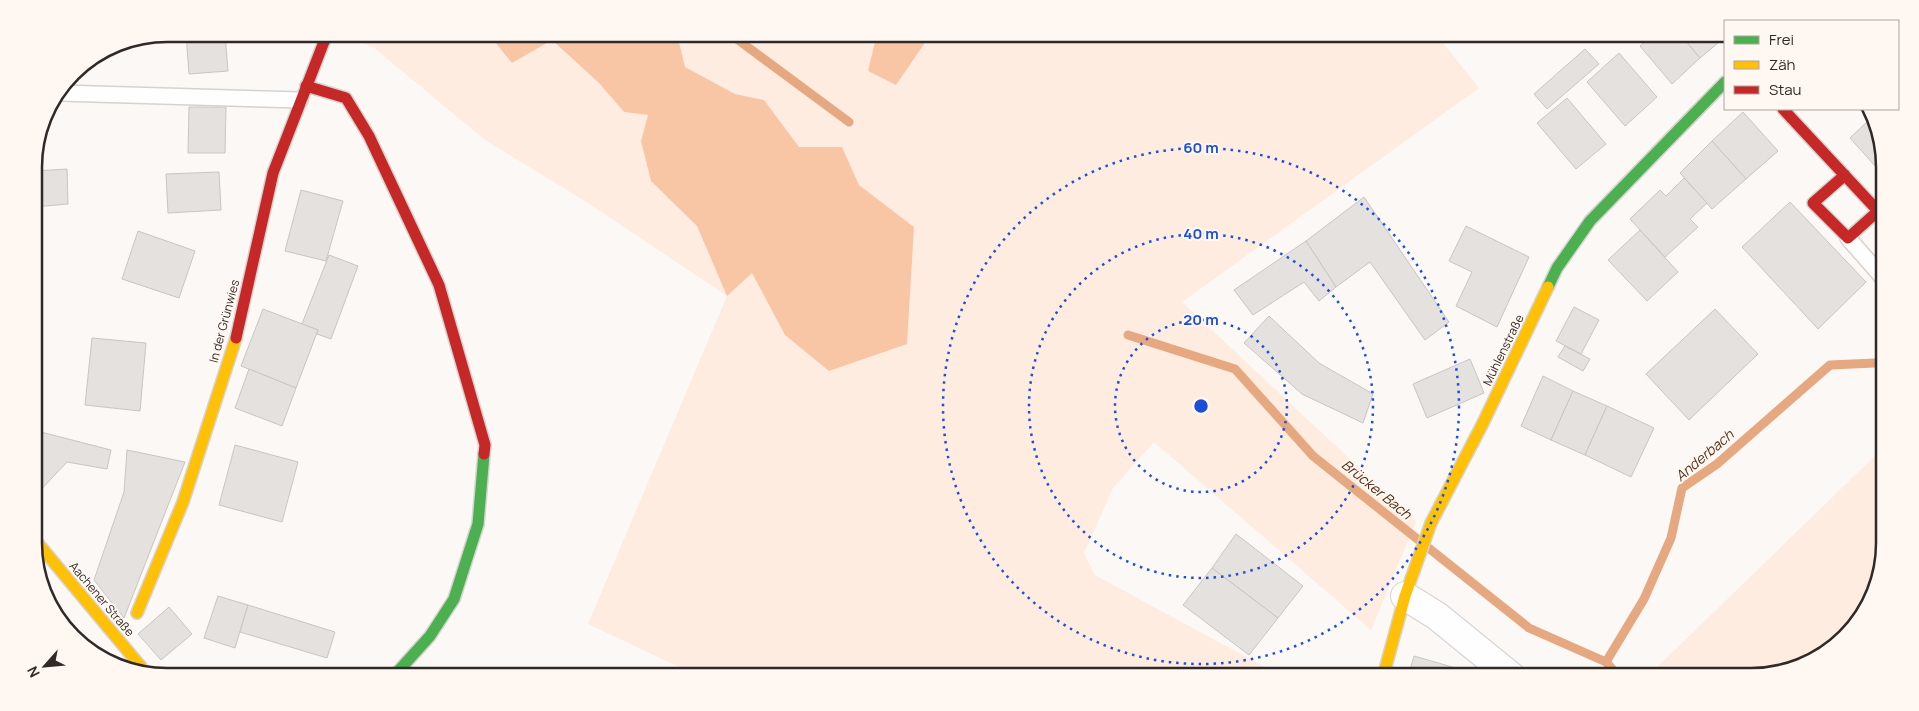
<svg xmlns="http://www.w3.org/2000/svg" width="1919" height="711" viewBox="0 0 1919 711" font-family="Manrope,sans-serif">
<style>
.green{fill:#feece1}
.forest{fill:#f8c5a5}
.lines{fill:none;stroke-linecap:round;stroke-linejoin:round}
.stream{stroke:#e6a880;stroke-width:9}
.building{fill:#e5e1de;stroke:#c9c5c2}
.lane-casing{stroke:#d6d2cf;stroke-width:18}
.street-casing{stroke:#d6d2cf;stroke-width:30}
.fast-casing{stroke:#d6d2cf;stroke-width:14}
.slow-casing{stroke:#d6d2cf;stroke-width:14}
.jam-casing{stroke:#d6d2cf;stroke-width:14}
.lane{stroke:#fffefe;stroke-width:15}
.street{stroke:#fffefe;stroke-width:28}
.fast{stroke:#4caf50;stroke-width:11}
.slow{stroke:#ffc107;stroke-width:11}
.jam{stroke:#c62828;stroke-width:11}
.ring{fill:none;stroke:#1d4ed8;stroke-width:2.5;stroke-dasharray:2.5 5}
.labels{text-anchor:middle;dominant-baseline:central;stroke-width:4;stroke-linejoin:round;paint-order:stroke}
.street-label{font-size:12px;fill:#2f2a27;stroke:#fff7f2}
.water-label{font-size:14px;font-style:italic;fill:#543019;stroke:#fff7f2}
.rim{fill:none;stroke:#2f2a27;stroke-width:2.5}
.centre{fill:#1d4ed8;stroke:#fff7f2;stroke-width:2.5}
.ring-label{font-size:15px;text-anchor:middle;font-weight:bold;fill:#1d4ed8;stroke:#fff7f2;stroke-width:4;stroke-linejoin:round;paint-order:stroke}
</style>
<rect width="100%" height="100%" fill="#fcf8f5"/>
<g class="green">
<polygon points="340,34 491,34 491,37 512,62 552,40 599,83 624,112 648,115 641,141 651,181 697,226 727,295 752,272 785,335 914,227 859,185 842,147 799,147 764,100 735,94 685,67 677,34 774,34 809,42 822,34 877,34 868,71 896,85 931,34 1436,34 1479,88 1182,302 1416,521 1371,630 1154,442 1113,488 1084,553 1095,575 1283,677 700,677 588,624 727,296 588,203 485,140 373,47"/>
<polygon points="1885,446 1885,543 1878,586 1833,650 1760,677 1647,677"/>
</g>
<g class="forest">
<polygon points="491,34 677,34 685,67 735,94 764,100 799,147 842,147 859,185 914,227 907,344 829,371 785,335 752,273 727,296 697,226 651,181 641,141 648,115 624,112 599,83 552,40 512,63 491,37"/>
<polygon points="774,34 822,34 809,42"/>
<polygon points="877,34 931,34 896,85 868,71"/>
</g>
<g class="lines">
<g class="stream">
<polyline points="730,34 849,122"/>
<polyline points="1128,335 1235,369 1313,456 1529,628 1606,662 1613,670"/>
<polyline points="1606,662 1644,599 1671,538 1682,488 1717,464 1830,365 1875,363"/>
</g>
</g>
<g class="building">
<polygon points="186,34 225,34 228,71 189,74"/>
<polygon points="1654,34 1680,34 1700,58 1672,84 1640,46"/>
<polygon points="1680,34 1725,34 1725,37 1700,58"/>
<polygon points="1585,49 1599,64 1547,109 1534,94"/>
<polygon points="1619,53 1657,97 1625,126 1587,82"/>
<polygon points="1567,98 1606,144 1576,169 1537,123"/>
<polygon points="189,107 226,107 225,153 188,153"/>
<polygon points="1743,112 1778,151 1746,179 1712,141"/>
<polygon points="1870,119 1884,150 1884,176 1850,138"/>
<polygon points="1712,141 1746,179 1712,209 1680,173"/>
<polygon points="67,169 68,204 34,207 34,171"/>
<polygon points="219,172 221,210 168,213 166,174"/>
<polygon points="1684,178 1707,203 1690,219 1698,227 1665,257 1630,219 1660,190 1666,196"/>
<polygon points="301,190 343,201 326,261 285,251"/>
<polygon points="1364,197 1449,322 1425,340 1370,262 1336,287 1306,241"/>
<polygon points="1790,202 1866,282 1818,329 1742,247"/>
<polygon points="1466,226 1529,257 1497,327 1456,306 1472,272 1449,261"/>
<polygon points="1640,230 1678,272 1647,301 1608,260"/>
<polygon points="138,231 195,251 179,298 122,279"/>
<polygon points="1306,241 1336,287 1319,301 1304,282 1253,315 1234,290"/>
<polygon points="329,255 358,266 331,339 317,334 318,330 302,324"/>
<polygon points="1574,307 1599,320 1581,354 1556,341"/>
<polygon points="263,309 318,330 296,388 241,366"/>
<polygon points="1715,309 1758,354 1689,420 1646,374"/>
<polygon points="1269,316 1319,363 1373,394 1363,423 1302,394 1244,343"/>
<polygon points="92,338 146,343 140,411 85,405"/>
<polygon points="1565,346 1590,359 1583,371 1558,357"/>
<polygon points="1470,359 1484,393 1427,418 1413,384"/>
<polygon points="249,369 296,388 282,426 235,408"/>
<polygon points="1543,376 1573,391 1551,440 1521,426"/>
<polygon points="1573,391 1607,406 1585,455 1551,440"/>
<polygon points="1607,406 1654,428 1631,477 1585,455"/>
<polygon points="41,432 111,450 107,469 67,462 36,495 36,437"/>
<polygon points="235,445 298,462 282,522 219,505"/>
<polygon points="127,450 185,462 124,618 94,580 124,492"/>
<polygon points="1236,534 1303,586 1278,618 1212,568"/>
<polygon points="1212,568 1278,618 1249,655 1183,605"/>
<polygon points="218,596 248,605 235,648 204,638"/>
<polygon points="248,605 335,632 327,658 240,632"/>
<polygon points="169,607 192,634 161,660 138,634"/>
<polygon points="1414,656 1466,671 1465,677 1408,677"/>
</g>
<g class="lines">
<defs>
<g id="lane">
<polyline points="60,93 300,100"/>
<polyline points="1848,238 1884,279"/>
</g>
<polyline id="street" points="1405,596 1437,616 1512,677"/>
<g id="fast">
<polyline points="1548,287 1557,268 1590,221 1725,82"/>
<polyline points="393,677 430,636 454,599 478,524 484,454"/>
</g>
<g id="slow">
<polyline points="36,541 147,674"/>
<polyline points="137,613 183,502 236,338"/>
<polyline points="1383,677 1405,596 1431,523 1483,423 1548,287"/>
</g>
<g id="jam">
<polyline points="306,86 346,98 369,136 439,285 485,445 484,454"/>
<polyline points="1783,109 1878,211 1848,238 1813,203 1845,175"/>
<polyline points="236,338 273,173 327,34"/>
</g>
</defs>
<use href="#lane" class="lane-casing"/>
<use href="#street" class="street-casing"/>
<use href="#fast" class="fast-casing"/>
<use href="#slow" class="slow-casing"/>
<use href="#jam" class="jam-casing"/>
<use href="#lane" class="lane"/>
<use href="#street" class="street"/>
<use href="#fast" class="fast"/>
<use href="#slow" class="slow"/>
<use href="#jam" class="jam"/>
</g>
<g class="ring">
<circle cx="1201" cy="406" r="86"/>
<circle cx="1201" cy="406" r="172"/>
<circle cx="1201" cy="406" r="258"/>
</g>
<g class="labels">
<g class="street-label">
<text transform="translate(224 321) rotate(-75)">In der Grünwies</text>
<text transform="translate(1503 350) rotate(-64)">Mühlenstraße</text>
<text transform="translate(102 599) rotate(50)">Aachener Straße</text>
</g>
<g class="water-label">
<text transform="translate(1704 455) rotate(-40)">Anderbach</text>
<text transform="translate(1377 489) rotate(39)">Brücker Bach</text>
</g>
</g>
<path d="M0 0H1919V711H0ZM167 42H1751A125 125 0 0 1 1876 167V543A125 125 0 0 1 1751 668H167A125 125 0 0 1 42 543V167A125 125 0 0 1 167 42Z" fill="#fff7f2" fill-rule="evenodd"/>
<path class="rim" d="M167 42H1751A125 125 0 0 1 1876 167V543A125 125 0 0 1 1751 668H167A125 125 0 0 1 42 543V167A125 125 0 0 1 167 42Z"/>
<circle cx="1201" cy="406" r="8" class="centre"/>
<g class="ring-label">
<text x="1201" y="153">60 m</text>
<text x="1201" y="239">40 m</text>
<text x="1201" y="325">20 m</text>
</g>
<rect x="1724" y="20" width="175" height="90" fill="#fff7f2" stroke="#aca5a1"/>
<rect x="1734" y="36" width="25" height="8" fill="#4caf50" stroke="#aca5a1"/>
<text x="1769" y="45" font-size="15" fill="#2f2a27">Frei</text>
<rect x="1734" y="61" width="25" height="8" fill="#ffc107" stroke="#aca5a1"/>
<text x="1769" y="70" font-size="15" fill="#2f2a27">Zäh</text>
<rect x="1734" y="86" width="25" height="8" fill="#c62828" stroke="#aca5a1"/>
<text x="1769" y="95" font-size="15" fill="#2f2a27">Stau</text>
<g transform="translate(45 666) rotate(243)" stroke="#fff7f2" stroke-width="4" paint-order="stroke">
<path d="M0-4L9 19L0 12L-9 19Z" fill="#2f2a27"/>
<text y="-8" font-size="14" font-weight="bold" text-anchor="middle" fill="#2f2a27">N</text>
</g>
</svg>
